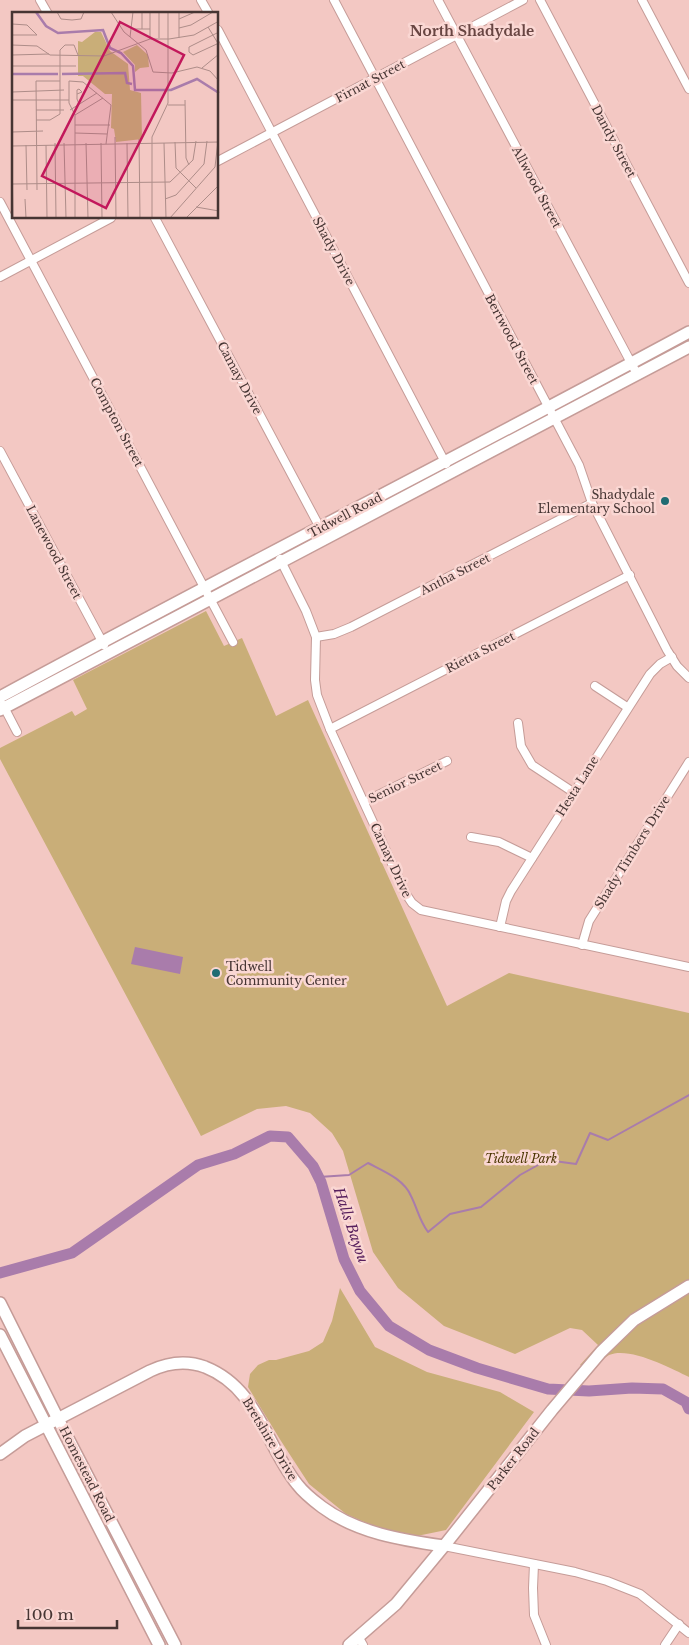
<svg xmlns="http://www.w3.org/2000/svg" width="689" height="1645" viewBox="0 0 689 1645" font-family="'Libre Baskerville',serif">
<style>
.green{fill:#c9ae78}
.water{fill:#a97cab}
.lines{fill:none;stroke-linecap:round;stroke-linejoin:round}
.stream{stroke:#a97cab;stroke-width:2}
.river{stroke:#a97cab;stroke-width:11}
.street-casing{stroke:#c59c98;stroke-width:10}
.secondary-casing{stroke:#c59c98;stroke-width:14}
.street{stroke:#fff;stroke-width:8}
.secondary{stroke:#fff;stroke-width:11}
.poi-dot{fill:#216c73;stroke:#fad7d3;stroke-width:2}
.labels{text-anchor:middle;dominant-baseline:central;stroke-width:5;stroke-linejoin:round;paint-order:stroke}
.street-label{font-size:12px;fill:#463533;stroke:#fad7d3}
.poi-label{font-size:12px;fill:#463533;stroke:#fad7d3;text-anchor:end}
.park-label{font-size:12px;font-style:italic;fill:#4b3602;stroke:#fad7d3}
.neighbourhood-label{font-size:14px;font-weight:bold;fill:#684542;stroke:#fad7d3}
.water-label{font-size:14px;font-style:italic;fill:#58205d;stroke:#fad7d3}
.inset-river{fill:none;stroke:#a97cab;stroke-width:2.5}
.inset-road{fill:none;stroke:#ae8d89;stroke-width:1}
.view{fill:#c2185b;fill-opacity:0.15;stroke:#c2185b;stroke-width:2.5}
.inset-edge{fill:none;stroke:#463533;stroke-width:2.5}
</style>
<rect width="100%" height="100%" fill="#f3c8c3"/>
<g class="green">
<path d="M206 611 224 646 242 638 276 716 308 700 447 1006 509 973 689 1013V1377C671 1368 629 1346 609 1355 603 1358 597 1367 592 1372L580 1365 598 1345 582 1330 570 1328 515 1354 444 1326 398 1288 373 1252 343 1151 332 1133 310 1113 286 1106 257 1109 201 1136 0 759V748L72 711 75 716 87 709 73 680Z"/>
<polygon points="340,1288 375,1347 427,1372 500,1392 534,1412 446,1530 417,1536 378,1528 346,1514 309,1484 281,1441 248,1387 250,1374 258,1365 269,1360 276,1360 309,1351 323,1342 332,1321"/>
</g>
<polygon class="water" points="135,947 183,957 180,974 131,964"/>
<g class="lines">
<path class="stream" d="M319 1177 349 1175 368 1163C383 1171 404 1179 411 1196 418 1210 419 1220 428 1232L450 1214 481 1207 520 1175 547 1160 576 1164 590 1133 608 1140 689 1095"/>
<polyline class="river" points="0,1273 72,1253 198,1165 234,1154 270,1136 288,1137 313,1166 321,1182 344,1259 360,1291 389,1326 429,1350 477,1368 548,1389 589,1391 632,1388 663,1389 686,1402 689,1409"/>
<defs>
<g id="street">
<polyline points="40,0 48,14"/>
<polyline points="201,0 209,14"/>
<polyline points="334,0 579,465 592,503 667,650 677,666 689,678"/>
<polyline points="438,0 637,374"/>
<polyline points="540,0 689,283"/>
<polyline points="642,0 689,89"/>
<polyline points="218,30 446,464"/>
<polyline points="218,161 523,0"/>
<polyline points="0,202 233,642"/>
<polyline points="155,218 326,539"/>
<polyline points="0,277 111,218"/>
<polyline points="0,451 104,645"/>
<polyline points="280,559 306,611 316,637 315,680 317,695 330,729 406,894 412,903 421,910 689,967"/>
<polyline points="316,637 334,634 351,627 592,503"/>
<polyline points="595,686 627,707"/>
<polyline points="3,705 17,732"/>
<polyline points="518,723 521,746 532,765 573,792"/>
<polyline points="330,729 630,575"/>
<polyline points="364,802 447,761"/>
<polyline points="471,837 499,842 532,858"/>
<polyline points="500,927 506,901 511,891 650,674 660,664 672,657"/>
<polyline points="582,945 589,921 689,762"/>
<polyline points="444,1546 575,1572 607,1581 640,1594 689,1633"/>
<polyline points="534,1564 533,1588 534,1615 546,1645"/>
<polyline points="359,1638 363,1645"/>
<polyline points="665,1645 679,1624"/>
</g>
<g id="secondary">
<path d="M0 697C228 573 460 456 689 332"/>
<polyline points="0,710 689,347"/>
<polyline points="0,1303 58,1419 175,1645"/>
<polyline points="0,1335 159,1645"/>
<path d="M0 1454 25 1436 150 1371C169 1362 186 1360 205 1367 258 1388 265 1444 297 1484 303 1492 314 1501 322 1507 357 1533 402 1540 444 1546"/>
<polyline points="349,1645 396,1604 444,1546 552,1410 601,1352 634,1320 689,1286"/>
</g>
</defs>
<use href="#street" class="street-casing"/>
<use href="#secondary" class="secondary-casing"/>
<use href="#street" class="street"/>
<use href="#secondary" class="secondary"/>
</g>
<g class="poi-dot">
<circle cx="665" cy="501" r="5"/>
<circle cx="216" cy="973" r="5"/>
</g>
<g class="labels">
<g class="street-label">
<text transform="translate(370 81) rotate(-28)">Firnat Street</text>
<text transform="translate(614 141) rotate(62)">Dandy Street</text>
<text transform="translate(537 187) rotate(62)">Allwood Street</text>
<text transform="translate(334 251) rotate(62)">Shady Drive</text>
<text transform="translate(512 339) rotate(62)">Bertwood Street</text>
<text transform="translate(240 378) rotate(62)">Camay Drive</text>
<text transform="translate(117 422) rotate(62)">Compton Street</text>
<text transform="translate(345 515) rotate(-28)">Tidwell Road</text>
<text transform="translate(54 552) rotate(62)">Lanewood Street</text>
<text transform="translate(455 574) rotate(-27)">Antha Street</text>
<text transform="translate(480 652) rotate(-27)">Rietta Street</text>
<text transform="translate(405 782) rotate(-26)">Senior Street</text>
<text transform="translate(577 786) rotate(-58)">Hesta Lane</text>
<text transform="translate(632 852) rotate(-58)">Shady Timbers Drive</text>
<text transform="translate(391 860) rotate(65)">Camay Drive</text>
<text transform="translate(270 1439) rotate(59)">Bretshire Drive</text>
<text transform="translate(513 1459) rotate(-52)">Parker Road</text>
<text transform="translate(87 1474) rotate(63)">Homestead Road</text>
</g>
<g class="poi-label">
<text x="655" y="494">Shadydale<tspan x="655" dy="14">Elementary School</tspan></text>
<text x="226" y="966" text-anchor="start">Tidwell<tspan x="226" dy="14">Community Center</tspan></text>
</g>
<g class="park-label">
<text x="521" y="1158">Tidwell Park</text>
</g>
<g class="neighbourhood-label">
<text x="472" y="31">North Shadydale</text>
</g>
<g class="water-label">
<text transform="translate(351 1225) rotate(71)">Halls Bayou</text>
</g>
</g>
<g transform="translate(12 12)">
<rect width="206" height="206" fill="#f3c8c3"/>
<path d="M83 20H89L98 39 116 52 118 78 129 81 130 127 104 130 102 117 99 116 100 82H93L71 64H66V29L70 30ZM125 33 136 43 137 55 128 56 123 60V53L111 40Z" fill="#c9ae78"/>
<path class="inset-river" d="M24 0 34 14 46 21 91 18 98 36 109 41 121 54 123 78H159L185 67 207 81M0 62H46M50 62 113 61 115 71 120 72"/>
<path class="inset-road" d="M45 0 49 7 60 8 69 7 72 0M99 0 112 20 134 38 141 60 160 61 185 55 198 59 207 69M138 0V27M147 0V26M167 0V26M167 7 183 0M0 12 15 13 25 23M196 15 207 33M167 16 179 13 201 0M121 17H138M130 17V0M207 20 177 35V40L181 43 207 31M0 23H25M118 25 121 0M157 27 182 23 207 9M0 33 25 34 38 43 92 44 138 27H157M0 43 37 42M0 54H64M190 56 207 42M0 80 52 78M65 82 70 80 67 77 65 78V87L67 92M0 88H57M173 88 174 146 177 153M156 93H173M24 98H52M58 98 85 81M63 103 91 86M24 108H38L48 102V38L53 33H62L66 43M63 113H98M0 120 31 119M63 121 95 122M103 125 104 206M127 127 128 206M163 130 164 156 184 176M43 131 44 206M52 131 54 206M74 131 76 206M89 131 90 206M115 131 116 206M152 131 154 206M14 133 15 178M34 133 35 206M0 134 207 130M0 148 1 206M0 172 158 170 181 148 184 129M25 178 24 69H48M13 187 14 206M153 187 164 183 192 152 195 129M184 195 207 199M63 206V103L57 91V69L71 70 99 93 94 132M140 206V125L156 91V0M158 206 203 155 206 129M174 206 207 173"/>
<path class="view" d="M108 10 172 43 94 196 30 164Z"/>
<rect width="206" height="206" class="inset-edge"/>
</g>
<path d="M18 1620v8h99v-8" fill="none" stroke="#463533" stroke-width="2.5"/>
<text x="25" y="1620" font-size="15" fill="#463533" stroke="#fad7d3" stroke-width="4" paint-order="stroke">100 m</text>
</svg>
